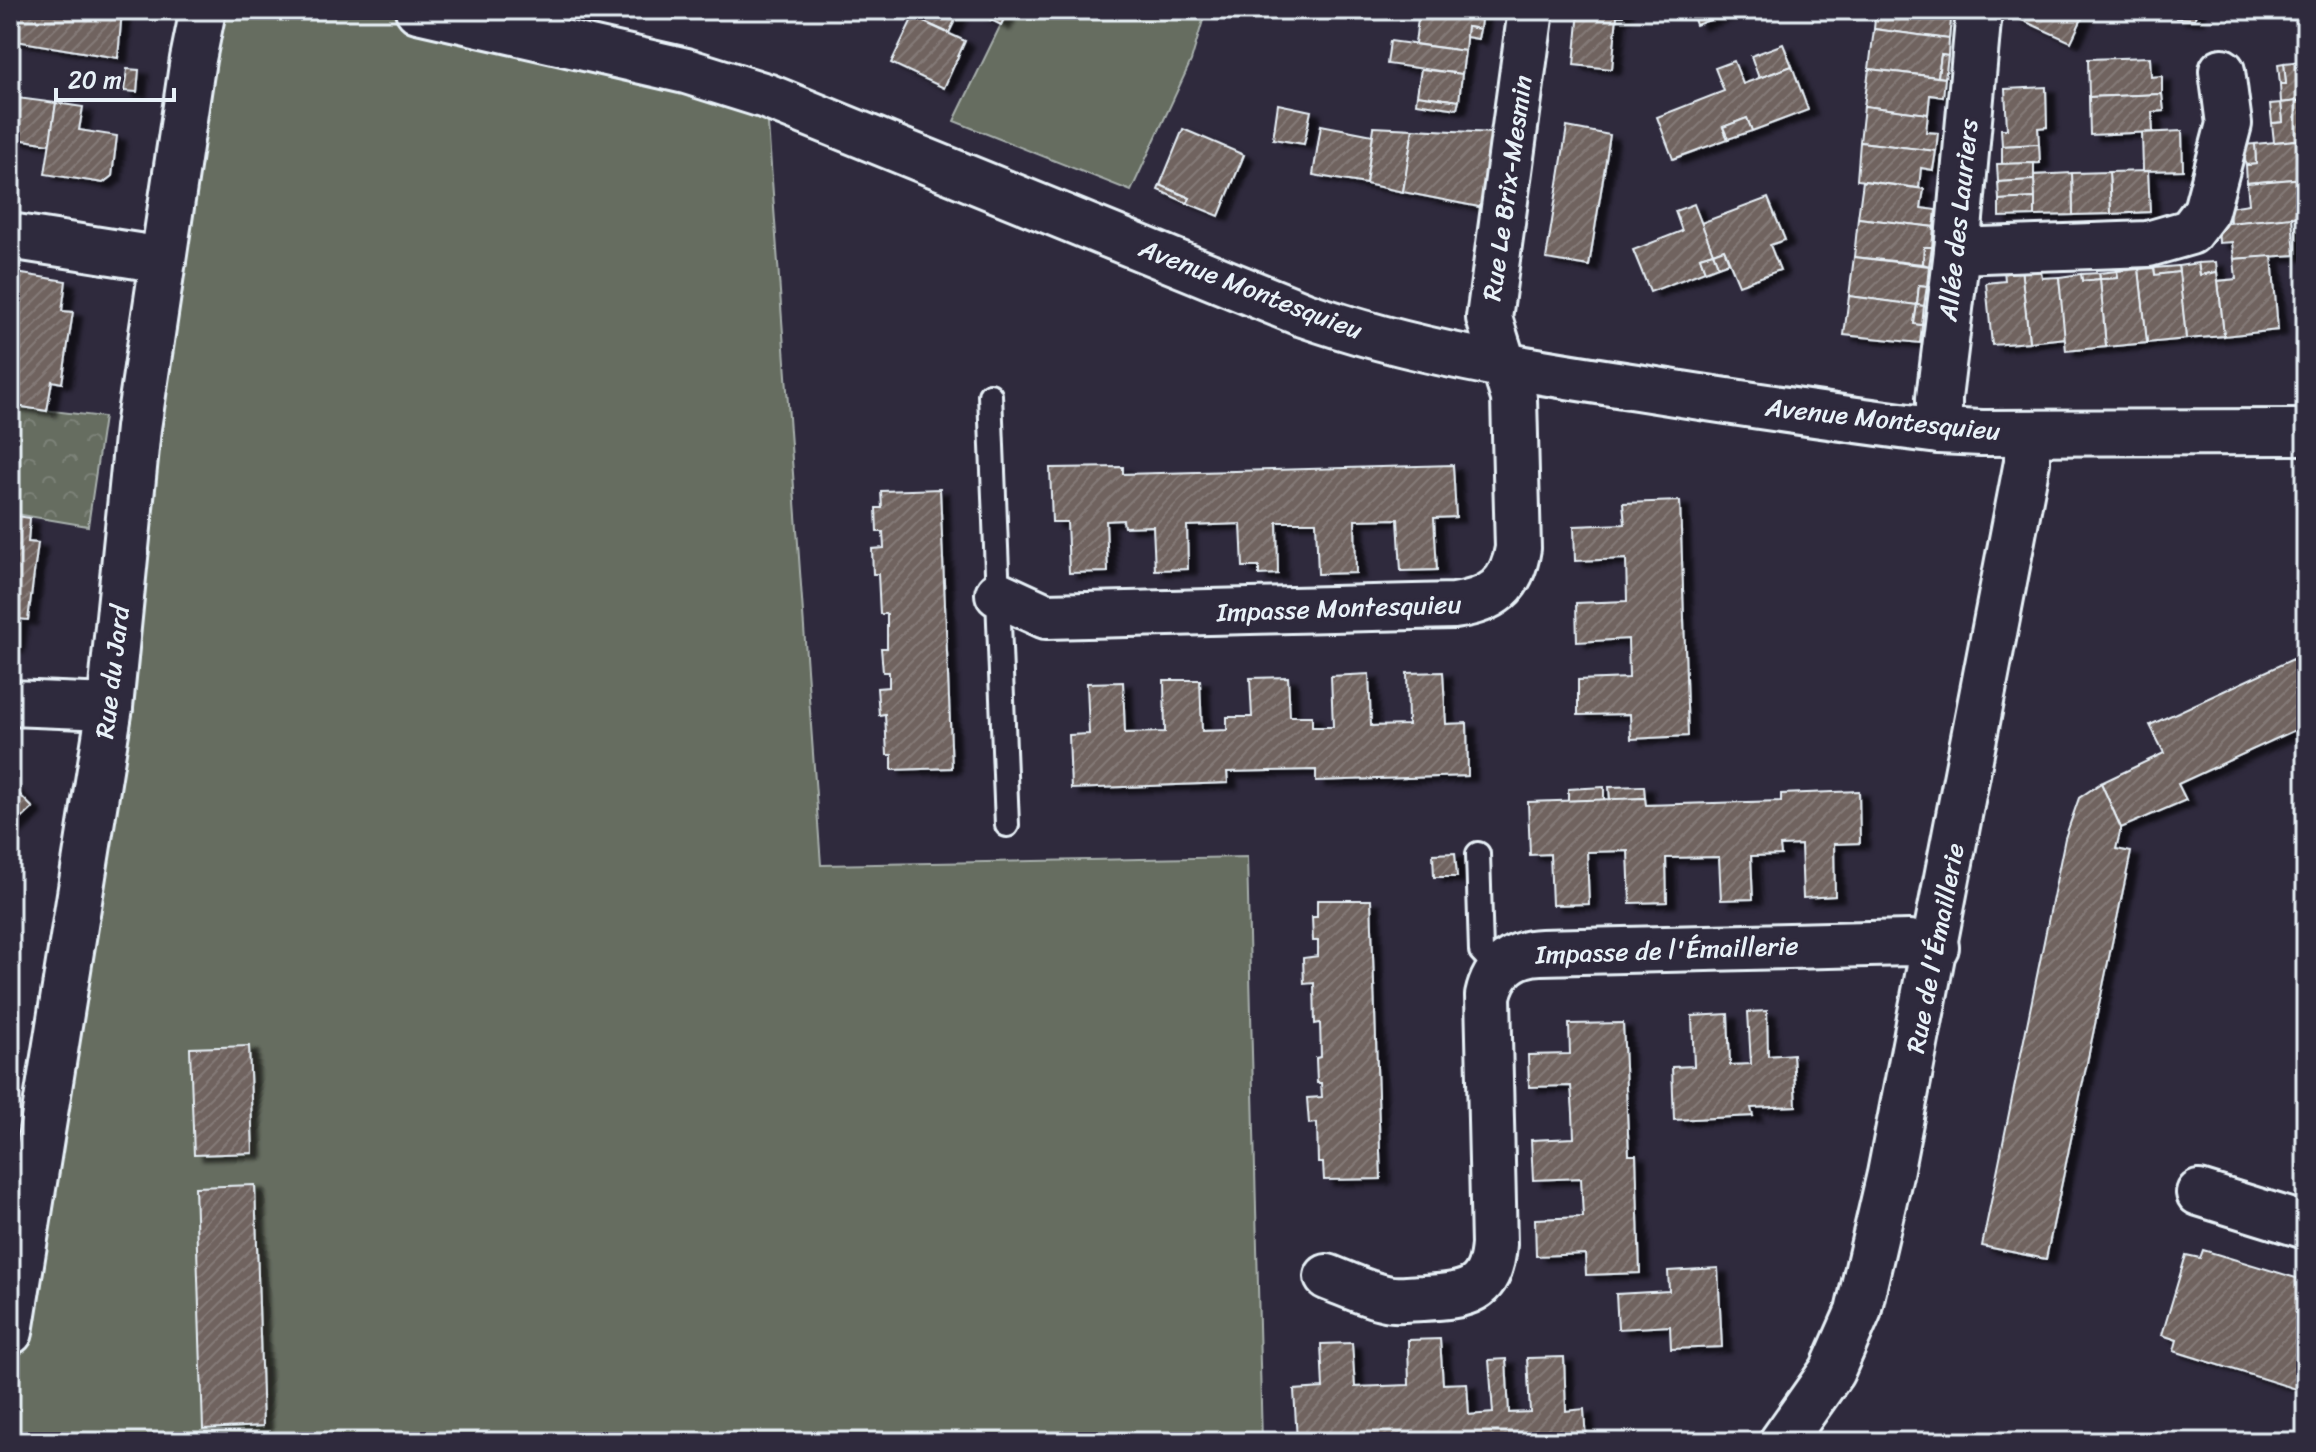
<svg xmlns="http://www.w3.org/2000/svg" width="2316" height="1452" viewBox="0 0 2316 1452" font-family="Sriracha,sans-serif">
<style>
.park{fill:url(#park-crowns);stroke:#a7afac;stroke-width:2}
.garden{fill:#666d60;stroke:#a7afac;stroke-width:2}
.building{fill:url(#building-hatch);stroke:#e8f1f8;stroke-width:2;filter:url(#shadow)}
.lines{fill:none;stroke-linecap:round;stroke-linejoin:round}
.service-casing{stroke:#e8f1f8;stroke-width:28}
.minor-casing{stroke:#e8f1f8;stroke-width:50}
.tertiary-casing{stroke:#e8f1f8;stroke-width:50}
.service{stroke:#2f2a3d;stroke-width:22}
.minor{stroke:#2f2a3d;stroke-width:44}
.tertiary{stroke:#2f2a3d;stroke-width:44}
.labels{text-anchor:middle;dominant-baseline:central;stroke-width:7;stroke-linejoin:round;paint-order:stroke}
.street-label{font-size:26px;fill:#e8f1f8;stroke:#2f2a3d}
</style>
<defs>
<pattern id="park-crowns" width="20" height="18" patternUnits="userSpaceOnUse" patternTransform="scale(2)"><rect width="20" height="18" fill="#666d60"/><path d="M2 6a3 3 0 1 1 6 0M12 15a3 3 0 1 1 6 0" fill="none" stroke="#7c8278"/></pattern>
<pattern id="building-hatch" width="6" height="6" patternUnits="userSpaceOnUse" patternTransform="scale(2)"><rect width="6" height="6" fill="#70635f"/><path d="M-1 1l2-2M0 6l6-6M5 7l2-2" fill="none" stroke="#847a77"/></pattern>
<filter id="shadow"><feDropShadow dx="9" dy="5" stdDeviation="2" flood-color="#0009"/></filter>
</defs>
<rect width="100%" height="100%" fill="#2f2a3d"/>
<filter id="ink" filterUnits="userSpaceOnUse"><feTurbulence type="fractalNoise" baseFrequency=".0125" numOctaves="2"/><feDisplacementMap in="SourceGraphic" scale="16" xChannelSelector="R" yChannelSelector="G"/><feConvolveMatrix kernelMatrix="1 2 1 2 8 2 1 2 1" color-interpolation-filters="sRGB"/></filter>
<g filter="url(#ink)">
<polygon class="park" points="10,406 104,417 88,526 10,513"/>
<g class="garden">
<polygon points="203,10 418,10 766,96 821,865 1247,857 1262,1442 10,1442 10,1332"/>
<polygon points="1008,10 1206,10 1191,61 1131,191 954,121"/>
</g>
<g class="building">
<polygon points="10,10 122,10 118,58 10,40"/>
<polygon points="916,10 960,10 949,33 913,17"/>
<polygon points="981,10 1008,10 1001,25 979,14"/>
<polygon points="1419,10 1482,10 1480,29 1467,27 1465,51 1415,44"/>
<polygon points="1579,10 1624,10 1623,16 1617,16 1612,69 1574,65"/>
<polygon points="1691,10 1737,10 1696,25"/>
<polygon points="1876,10 1945,10 1944,18 1951,20 1949,39 1874,29"/>
<polygon points="2019,10 2086,10 2071,42 2015,17"/>
<polygon points="2177,10 2196,10 2195,19 2176,18"/>
<polygon points="2292,10 2306,10 2306,21 2291,19"/>
<polygon points="913,17 965,41 944,88 891,63"/>
<polygon points="1467,27 1480,29 1478,39 1466,37"/>
<polygon points="1874,29 1949,39 1948,56 1941,55 1938,77 1869,69"/>
<polygon points="1390,41 1465,51 1462,74 1387,64"/>
<polygon points="1783,44 1792,66 1759,78 1751,56"/>
<polygon points="1941,55 1948,56 1945,78 1938,77"/>
<polygon points="2150,57 2151,77 2162,76 2162,94 2089,97 2088,59"/>
<polygon points="1734,61 1743,84 1792,66 1808,110 1752,131 1747,118 1723,127 1728,139 1673,159 1657,117 1724,91 1715,68"/>
<polygon points="2306,61 2306,100 2281,103 2280,84 2286,84 2284,63"/>
<polygon points="2284,63 2286,84 2280,84 2278,64"/>
<polygon points="127,69 139,70 137,92 124,91"/>
<polygon points="1421,69 1462,74 1459,101 1417,95"/>
<polygon points="1869,69 1945,78 1943,97 1930,95 1928,114 1864,106"/>
<polygon points="2046,87 2047,127 2038,128 2039,144 2002,146 2001,129 2007,129 2005,89"/>
<polygon points="2162,94 2164,111 2152,112 2153,132 2090,135 2089,97"/>
<polygon points="1417,95 1459,101 1457,109 1416,103"/>
<polygon points="10,97 56,103 50,144 10,138"/>
<polygon points="2306,100 2306,139 2274,142 2272,123 2283,122 2281,103"/>
<polygon points="56,103 83,107 79,130 117,136 112,176 103,183 45,174"/>
<polygon points="2281,103 2283,122 2272,123 2270,104"/>
<polygon points="1278,104 1311,111 1304,144 1273,139"/>
<polygon points="1864,106 1928,114 1926,132 1938,133 1936,151 1860,142"/>
<polygon points="1747,118 1752,131 1728,139 1723,127"/>
<polygon points="1321,125 1373,135 1366,184 1313,175"/>
<polygon points="1374,127 1413,129 1403,192 1366,184"/>
<polygon points="1567,127 1610,135 1589,266 1546,259"/>
<polygon points="1183,129 1244,155 1219,216 1187,203 1190,198 1160,185"/>
<polygon points="1413,129 1493,133 1484,208 1403,192"/>
<polygon points="2182,131 2183,170 2143,171 2142,133"/>
<polygon points="2306,139 2306,178 2247,183 2246,165 2256,164 2255,144"/>
<polygon points="1860,142 1936,151 1933,170 1921,168 1919,188 1857,180"/>
<polygon points="2039,144 2040,163 2002,164 2002,146"/>
<polygon points="2255,144 2256,164 2246,165 2243,145"/>
<polygon points="2034,163 2034,180 1998,182 1997,164"/>
<polygon points="2148,171 2150,212 2111,214 2109,172"/>
<polygon points="2109,172 2111,214 2073,215 2072,173"/>
<polygon points="2072,173 2073,215 2035,216 2034,175"/>
<polygon points="2306,178 2306,216 2230,223 2229,207 2249,204 2247,183"/>
<polygon points="2034,180 2035,198 1999,200 1998,182"/>
<polygon points="1863,181 1924,189 1921,208 1936,210 1934,227 1858,218"/>
<polygon points="1160,185 1190,198 1187,203 1158,190"/>
<polygon points="1768,198 1785,240 1770,245 1780,270 1739,285 1724,249 1713,253 1701,223"/>
<polygon points="2035,198 2035,216 1999,217 1999,200"/>
<polygon points="1694,204 1713,253 1700,257 1705,271 1650,292 1633,250 1682,231 1675,211"/>
<polygon points="2292,217 2295,255 2234,259 2232,242 2219,243 2218,224"/>
<polygon points="1858,218 1934,227 1932,247 1924,247 1923,264 1854,257"/>
<polygon points="1924,247 1932,247 1929,266 1923,264"/>
<polygon points="1724,249 1729,262 1718,266 1713,253"/>
<polygon points="1713,253 1718,266 1705,271 1700,257"/>
<polygon points="2272,256 2278,330 2224,336 2218,281 2236,279 2234,259"/>
<polygon points="1854,257 1929,266 1927,286 1919,285 1917,305 1849,296"/>
<polygon points="2216,262 2217,272 2200,275 2198,263"/>
<polygon points="2198,263 2200,275 2217,272 2224,336 2186,339 2178,266"/>
<polygon points="2040,266 2042,278 2059,277 2066,338 2029,342 2021,268"/>
<polygon points="2178,266 2179,272 2155,275 2154,268"/>
<polygon points="2021,268 2029,342 1992,345 1986,283 2005,281 2004,269"/>
<polygon points="2154,268 2155,275 2179,272 2186,339 2147,343 2139,269"/>
<polygon points="2139,269 2147,343 2106,347 2100,279 2118,278 2117,271"/>
<polygon points="2117,271 2118,278 2100,279 2099,273"/>
<polygon points="10,272 66,281 62,311 73,312 62,383 52,381 47,411 10,405"/>
<polygon points="2099,273 2100,279 2082,281 2081,274"/>
<polygon points="2081,274 2082,281 2100,279 2106,347 2066,351 2059,277"/>
<polygon points="1919,285 1927,286 1924,306 1917,305"/>
<polygon points="1849,296 1917,305 1914,324 1922,325 1920,343 1844,335"/>
<polygon points="1917,305 1924,306 1922,325 1914,324"/>
<polygon points="1453,465 1456,517 1434,518 1437,570 1401,571 1398,519 1355,520 1356,573 1318,574 1316,522 1277,522 1278,574 1259,575 1259,567 1243,567 1241,524 1187,526 1188,569 1155,570 1153,526 1124,527 1123,520 1106,521 1108,572 1069,573 1067,522 1052,522 1050,468 1123,467 1123,474"/>
<polygon points="940,489 952,768 892,770 892,755 887,755 885,714 879,715 877,688 889,687 889,672 883,672 881,648 887,648 887,614 880,614 878,574 873,574 872,549 884,548 883,532 877,532 876,508 882,508 881,491"/>
<polygon points="1680,501 1688,736 1631,739 1630,714 1578,715 1578,680 1629,678 1628,639 1577,642 1576,603 1627,601 1626,559 1575,561 1574,526 1625,524 1623,503"/>
<polygon points="10,515 30,518 28,542 38,543 28,620 19,619 15,648 10,648"/>
<polygon points="2306,653 2306,725 2178,784 2186,800 2121,828 2101,783 2164,753 2150,725"/>
<polygon points="1443,672 1446,724 1467,723 1468,776 1316,781 1316,770 1227,772 1228,783 1071,789 1069,735 1089,734 1087,683 1123,682 1125,733 1165,732 1164,680 1200,680 1202,731 1227,730 1227,717 1252,717 1250,678 1288,677 1290,716 1312,716 1312,727 1333,727 1331,676 1369,674 1371,726 1408,725 1407,673"/>
<polygon points="2101,783 2121,828 2116,849 2131,852 2046,1259 1982,1246 2065,838 2079,798"/>
<polygon points="10,785 33,808 10,830"/>
<polygon points="1644,786 1645,798 1610,800 1609,787"/>
<polygon points="1604,787 1604,800 1568,801 1568,789"/>
<polygon points="1859,791 1860,843 1834,844 1835,896 1803,898 1801,845 1780,846 1781,855 1751,856 1753,899 1721,900 1719,857 1666,858 1667,902 1630,903 1628,851 1587,852 1589,904 1552,905 1550,854 1530,855 1528,802 1645,798 1646,805 1781,801 1781,794"/>
<polygon points="1455,853 1457,877 1434,877 1433,854"/>
<polygon points="1317,900 1371,900 1381,1179 1324,1180 1323,1163 1318,1163 1317,1123 1309,1124 1307,1098 1322,1097 1321,1083 1317,1083 1316,1058 1321,1057 1320,1023 1315,1024 1314,983 1304,984 1303,958 1318,956 1318,941 1313,941 1312,917 1317,917"/>
<polygon points="1767,1011 1768,1056 1793,1054 1796,1106 1751,1108 1753,1116 1674,1120 1672,1067 1694,1066 1692,1016 1728,1014 1730,1065 1751,1064 1748,1012"/>
<polygon points="1623,1023 1629,1155 1636,1155 1640,1273 1586,1275 1585,1254 1536,1256 1535,1219 1583,1217 1581,1178 1533,1180 1531,1140 1574,1138 1573,1113 1571,1086 1529,1087 1528,1055 1570,1054 1569,1024"/>
<polygon points="249,1046 253,1153 194,1155 190,1048"/>
<polygon points="255,1185 263,1426 203,1429 195,1187"/>
<polygon points="2203,1250 2306,1281 2306,1392 2174,1351 2177,1340 2162,1335 2186,1255 2200,1258"/>
<polygon points="1718,1268 1722,1347 1671,1349 1670,1326 1618,1329 1616,1294 1669,1291 1668,1271"/>
<polygon points="1440,1339 1443,1384 1467,1383 1469,1415 1493,1413 1489,1360 1506,1359 1509,1413 1530,1412 1527,1358 1564,1357 1566,1411 1584,1409 1586,1442 1469,1442 1469,1435 1297,1441 1294,1390 1323,1388 1321,1344 1352,1343 1355,1387 1409,1385 1408,1340"/>
</g>
<g class="lines">
<defs>
<g id="service">
<polyline points="990,395 1007,825"/>
<polyline points="1478,854 1481,951 1499,970"/>
</g>
<g id="minor">
<polyline points="10,236 163,260"/>
<polyline points="1957,251 2148,244 2190,232 2206,211 2229,124 2222,71"/>
<polyline points="1939,431 1939,398 1957,251 1979,10"/>
<path d="M998 594 1046 616 1454 606C1491 601 1512 587 1518 548L1514 398 1489 318 1531 10"/>
<polyline points="10,703 110,707"/>
<polyline points="2199,1193 2306,1226"/>
<path d="M1327 1277C1346 1284 1366 1294 1386 1298 1397 1301 1411 1298 1423 1298 1465 1296 1491 1293 1494 1244L1488 996C1494 968 1513 953 1541 952L1909 943 1936 947"/>
<polyline points="1782,1442 1832,1371 1858,1312 1890,1174 2027,462 2027,433"/>
</g>
<g id="tertiary">
<path d="M418 10 686 71 766 96 1303 314C1411 352 1524 370 1637 387 1737 403 1838 418 1939 431L1982 433 2306 432"/>
<polyline points="10,1332 110,707 138,428 193,59 203,10"/>
</g>
</defs>
<use href="#service" class="service-casing"/>
<use href="#minor" class="minor-casing"/>
<use href="#tertiary" class="tertiary-casing"/>
<use href="#service" class="service"/>
<use href="#minor" class="minor"/>
<use href="#tertiary" class="tertiary"/>
</g>
</g>
<g class="labels">
<g class="street-label">
<text transform="translate(1507 188) rotate(-82)">Rue Le Brix-Mesmin</text>
<text transform="translate(1958 220) rotate(-84)">Allée des Lauriers</text>
<text transform="translate(1251 289) rotate(21)">Avenue Montesquieu</text>
<text transform="translate(1883 419) rotate(6)">Avenue Montesquieu</text>
<text transform="translate(1339 608) rotate(-2)">Impasse Montesquieu</text>
<text transform="translate(112 672) rotate(-83)">Rue du Jard</text>
<text transform="translate(1935 948) rotate(-79)">Rue de l'Émaillerie</text>
<text transform="translate(1667 950) rotate(-2)">Impasse de l'Émaillerie</text>
</g>
</g>
<rect width="2316" height="1452" fill="none" stroke="#2f2a3d" stroke-width="40"/>
<rect x="20" y="20" width="2276" height="1412" fill="none" stroke="#e8f1f8" stroke-width="3" filter="url(#ink)"/>
<path d="M56 88v12h118v-12" fill="none" stroke="#e8f1f8" stroke-width="4"/>
<text x="68" y="88" font-size="24" fill="#e8f1f8" stroke="#2f2a3d" stroke-width="6" paint-order="stroke">20 m</text>
</svg>
